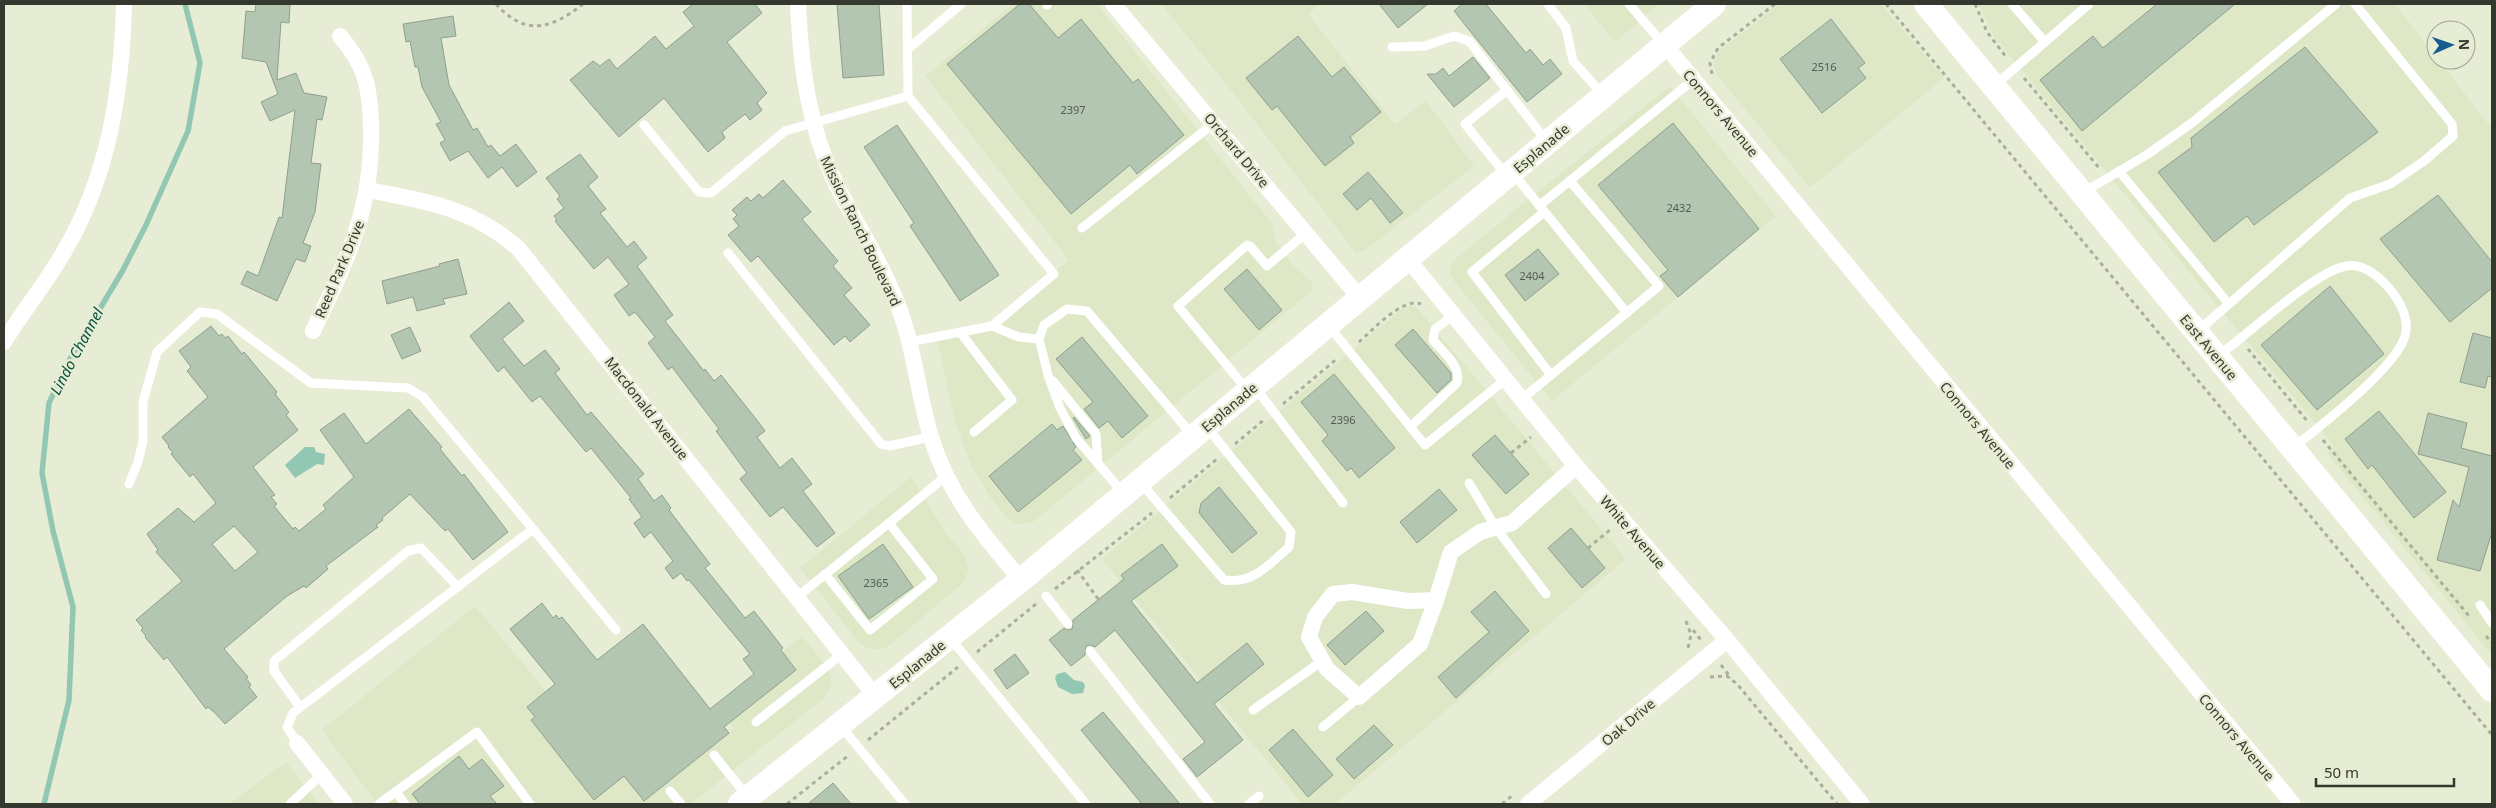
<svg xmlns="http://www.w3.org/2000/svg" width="2496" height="808" viewBox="0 0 2496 808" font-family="'Noto Sans',sans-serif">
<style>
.built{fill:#dee7c6}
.water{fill:#91c7b3}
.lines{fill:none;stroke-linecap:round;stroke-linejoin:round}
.stream{stroke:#91c7b3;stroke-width:5.5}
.building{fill:#b3c6b2;stroke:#8ea08d;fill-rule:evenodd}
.path{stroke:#aaaf9b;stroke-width:3;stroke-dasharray:4 4;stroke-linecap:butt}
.lane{stroke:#fff;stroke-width:9}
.street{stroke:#fff;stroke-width:16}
.secondary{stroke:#fff;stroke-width:24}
.labels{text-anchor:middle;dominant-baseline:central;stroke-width:5;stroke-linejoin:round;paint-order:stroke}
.number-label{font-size:11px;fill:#545c4f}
.street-label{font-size:14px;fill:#35382e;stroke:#e7edd4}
.water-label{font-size:15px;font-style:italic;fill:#08523f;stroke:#e7edd4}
</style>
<rect width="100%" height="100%" fill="#e7edd4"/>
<g class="built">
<polygon points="1013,4 1097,4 1273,225 1275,241 1291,263 1311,281 1313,290 1033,522 1024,524 1015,524 1008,519 990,497 970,463 954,418 936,335 988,325 1069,260 925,76"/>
<polygon points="1161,4 1320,4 1308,14 1395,124 1426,101 1474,166 1364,251 1355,252 1226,84"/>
<polygon points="1584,4 1659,4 1615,42"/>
<polygon points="1779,4 1881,4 1944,78 1810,188 1717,75 1714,66 1718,52"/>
<polygon points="1978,4 2284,4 2286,6 2289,4 2395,4 2436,57 2436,60 2439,60 2489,125 2492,123 2492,655 2327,453 2334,446 1995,38"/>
<polygon points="1670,86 1776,216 1552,401 1454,281 1450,273 1451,267 1453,261 1531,197"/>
<polygon points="1409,306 1415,306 1418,309 1626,559 1335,804 1302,804 1102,559 1403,308"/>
<polygon points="911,477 949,537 964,554 969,569 963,583 886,648 874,650 861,645 800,568"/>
<polygon points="475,606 551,697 643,624 729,733 734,729 715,705 802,636 828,669 831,677 830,689 824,698 691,804 377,804 322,730"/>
<polygon points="286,762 319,804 229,804"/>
</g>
<g class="water">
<polygon points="305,447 314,447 316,452 325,454 324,465 317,464 295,478 285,465"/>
<polygon points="1065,672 1074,680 1083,682 1085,686 1083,693 1072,694 1058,687 1055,678 1057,674"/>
</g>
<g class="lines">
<polyline class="stream" points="44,804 69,700 73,607 53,531 42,473 49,403 70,359 123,270 146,225 188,131 200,63 185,4"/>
</g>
<g class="building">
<polygon points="256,4 290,4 289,23 281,22 277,80 296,73 304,93 327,97 322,120 317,119 311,163 321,164 315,212 303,243 311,246 305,262 296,259 277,301 241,284 247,271 258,276 279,217 282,218 295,110 270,121 261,102 278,94 266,62 242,58 246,11 255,12"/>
<polygon points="693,4 755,4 762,13 727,42 767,93 757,103 762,110 750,120 745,114 722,132 725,138 708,152 664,98 619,137 570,80 593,61 600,66 609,59 617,69 655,36 666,49 694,26 683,12"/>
<polygon points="837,4 879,4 884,75 843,78"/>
<polygon points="1020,4 1029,4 1058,38 1081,19 1133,83 1138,79 1184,135 1137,174 1130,165 1071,214 947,64"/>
<polygon points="1379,4 1428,4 1398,28"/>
<polygon points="1462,4 1486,4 1526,53 1530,49 1543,65 1550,59 1562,74 1527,102 1454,11"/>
<polygon points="2157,4 2235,4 2082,131 2040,80 2093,36 2103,48"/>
<polygon points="453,16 456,36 441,38 449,85 473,130 477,128 488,147 491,145 500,156 516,144 537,172 517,187 502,167 488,178 468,151 450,161 440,143 445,140 436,124 441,122 422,87 418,67 415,67 410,41 406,42 403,24"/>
<polygon points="1831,19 1865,63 1858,68 1866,78 1822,113 1780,59"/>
<polygon points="1298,36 1332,77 1344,67 1381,112 1350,137 1354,143 1325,166 1277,106 1272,110 1246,78"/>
<polygon points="2305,47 2378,132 2254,225 2247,216 2214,242 2158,172 2192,147 2191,138"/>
<polygon points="1473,57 1490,78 1454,107 1427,74 1436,74 1443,68 1449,76"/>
<polygon points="1673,123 1759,229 1678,297 1660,276 1668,270 1598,185"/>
<polygon points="897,125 999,275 960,301 910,226 914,223 864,147"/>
<polygon points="580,154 598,177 588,186 606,209 600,213 627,247 634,241 647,258 637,266 673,315 665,321 704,371 705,369 714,381 721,375 756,419 765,431 757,437 780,468 792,458 812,484 803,491 835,533 817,547 783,507 770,517 740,479 747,473 716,431 719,429 672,367 668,370 648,343 655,337 635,312 629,316 614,295 629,284 608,257 594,269 555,221 557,220 554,216 564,208 557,199 560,196 546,178"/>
<polygon points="1368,172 1403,213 1390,223 1371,198 1357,210 1343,194"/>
<polygon points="783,180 811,212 802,219 838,261 833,266 852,288 844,295 870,325 850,342 845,336 834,345 758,256 751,262 728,235 739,226 733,219 737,215 732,210 747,197 751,201 759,194 763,198"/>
<polygon points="2438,195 2492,262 2492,288 2450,322 2380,239"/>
<polygon points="1538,249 1559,274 1525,301 1505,275"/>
<polygon points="458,259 467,294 443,299 445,304 417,311 413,297 387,304 382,281 440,266 439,264"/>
<polygon points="1247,269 1282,310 1259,330 1224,289"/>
<polygon points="2330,286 2384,354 2317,410 2261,345"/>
<polygon points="509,302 524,321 502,339 524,366 545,350 560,369 555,373 587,415 591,412 644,474 638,479 654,501 662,495 671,508 669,510 710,564 705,568 745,618 754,611 783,648 781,650 796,670 724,727 729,733 644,801 624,776 594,800 531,720 535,717 527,707 555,684 510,629 542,603 553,618 556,615 559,619 562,617 597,660 643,624 710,709 754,674 743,659 750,654 689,580 687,581 681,573 673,579 665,568 673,561 651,532 644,538 634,523 642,517 629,499 631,498 591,448 586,452 540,396 532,402 504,367 498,372 470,336"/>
<path d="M211 326 219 336 222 334 225 338 228 336 242 354 244 352 277 392 275 394 289 412 286 415 298 430 253 467 275 495 271 497 277 504 274 506 293 529 295 527 299 531 326 509 323 505 354 477 320 430 344 413 366 444 409 409 442 447 440 449 462 476 464 474 508 532 473 560 448 529 445 531 410 494 382 518 383 520 376 525 378 527 326 566 328 569 306 588 304 586 287 596 224 649 248 677 246 678 251 685 249 687 257 697 225 724 215 713 208 707 206 709 167 657 164 660 145 637 146 636 141 630 143 628 136 620 182 581 156 552 158 550 147 534 178 508 194 522 216 503 193 474 190 477 171 454 173 453 168 447 169 446 162 437 208 397 187 371 191 367 179 351ZM234 526 258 552 235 571 212 544Z"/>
<polygon points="410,327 421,351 402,359 391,335"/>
<polygon points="1413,329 1451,373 1451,380 1437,393 1395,345"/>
<polygon points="2473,333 2492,338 2492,377 2488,376 2485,388 2460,382"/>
<polygon points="1082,337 1148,416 1122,438 1108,421 1099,428 1084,409 1093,402 1056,359"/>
<polygon points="1334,374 1395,448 1359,478 1351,468 1347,471 1322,441 1328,435 1301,402"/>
<polygon points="2379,411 2446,492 2414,518 2372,465 2368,469 2345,439"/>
<polygon points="2428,413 2467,423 2461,448 2492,456 2492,532 2480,571 2437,560 2453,500 2459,507 2469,467 2418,454"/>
<polygon points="1074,417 1090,436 1086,439 1073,418"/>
<polygon points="1052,424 1057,430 1063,426 1076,447 1073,450 1082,460 1018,512 989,476"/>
<polygon points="1495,435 1529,474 1506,494 1472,455"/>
<polygon points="1219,487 1257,533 1232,553 1199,513 1201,503"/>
<polygon points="1439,489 1457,510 1417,543 1400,522"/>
<polygon points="1571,528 1605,568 1582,588 1548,548"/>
<polygon points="883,544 913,587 869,619 838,576"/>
<polygon points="1162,544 1178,566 1131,601 1197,683 1247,643 1264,664 1214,704 1243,740 1197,777 1183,759 1205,742 1115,630 1095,647 1090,645 1086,646 1085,655 1071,666 1049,640 1064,628 1068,630 1072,629 1073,620 1124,579 1121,575"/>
<polygon points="1495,591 1529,631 1456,698 1438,677 1489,632 1471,612"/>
<polygon points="1366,611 1384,631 1345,665 1327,645"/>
<polygon points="1015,654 1029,673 1007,689 994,670"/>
<polygon points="1103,712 1180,804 1142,804 1081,730"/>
<polygon points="1374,725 1393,745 1354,779 1336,759"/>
<polygon points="1293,729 1333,775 1308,797 1269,750"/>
<polygon points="459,756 469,769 482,759 504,786 490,796 497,804 420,804 412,794"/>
<polygon points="833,783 851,804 808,804"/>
</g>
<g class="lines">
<g class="path">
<path d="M496 4C526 37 551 29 583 4"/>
<polyline points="1886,4 2492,735"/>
<polyline points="1975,4 1987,32 2007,58"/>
<polyline points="1712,74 1710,63 1718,48 1775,4"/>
<polyline points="2024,78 2100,169"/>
<path d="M1359 342C1373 330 1402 297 1421 304"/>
<polyline points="2248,349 2308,422"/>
<polyline points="1283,404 1338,358"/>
<polyline points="2323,440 2469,616"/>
<polyline points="1235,444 1265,419"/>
<polyline points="1511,453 1531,437"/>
<polyline points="1170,498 1217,459"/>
<polyline points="1588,548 1610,530"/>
<polyline points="1077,570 1099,600"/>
<polyline points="1055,589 1152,513"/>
<polyline points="1686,621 1691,635 1688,648"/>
<polyline points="1693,630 1701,640"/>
<polyline points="2486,636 2492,643"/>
<polyline points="977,652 1036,604"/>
<polyline points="1721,665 1731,678"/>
<polyline points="1710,677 1727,676 1737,684 1837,804"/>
<polyline points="868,740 958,667"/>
<polyline points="787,804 849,755"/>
<polyline points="1502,804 1513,795"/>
</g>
<g class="lane">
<polyline points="907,4 908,96"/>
<polyline points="1548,4 1566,28 1573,61 1603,95"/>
<polyline points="1629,4 1664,45"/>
<polyline points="2012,4 2045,42"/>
<polyline points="1047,5 1048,4"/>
<polyline points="1392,47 1425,46 1454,36 1469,41 1547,142"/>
<polyline points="908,49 961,4"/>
<polyline points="1994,86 2089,4"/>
<polyline points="644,125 699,192 711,193 785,131 908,96 1054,274 992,326"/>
<polyline points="2119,171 2228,303"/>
<polyline points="1512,172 1627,313"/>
<polyline points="1506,175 1465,124 1507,90"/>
<polyline points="2084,192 2148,154 2193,122 2336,4"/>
<polyline points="1539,206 1693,80"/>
<polyline points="1082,228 1214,123"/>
<polyline points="728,253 881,444 889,446 930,437"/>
<polyline points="1329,326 1425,445 1506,379"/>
<polyline points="2198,331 2350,198 2390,184 2424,161 2453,136 2452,124 2355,4"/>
<polyline points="960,332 1012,400 974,432"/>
<polyline points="909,342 992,326 1019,337 1039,339"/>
<path d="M2218 356C2249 334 2312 273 2346 266 2362 263 2378 276 2388 287 2399 299 2410 319 2405 336 2396 368 2320 426 2293 448"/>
<polyline points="1551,375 1659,286 1570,181"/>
<polyline points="1053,381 1096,434 1098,464"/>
<polyline points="1254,386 1343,503"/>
<polyline points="1248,391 1178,306 1247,245 1250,246 1267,266 1306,233"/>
<polyline points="1522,399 1551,375 1472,272 1544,212"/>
<path d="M1410 427 1457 383C1462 367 1443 352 1433 340L1435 329 1454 315"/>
<path d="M1141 483 1224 580C1254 584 1268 565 1289 547L1291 532 1206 426"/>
<polyline points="1469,483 1496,528 1546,594"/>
<polyline points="129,484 138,462 143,441 143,402 157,352 200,312 217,314 311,383 408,388 423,397 533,529 293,713 287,727 297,743"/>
<polyline points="1124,494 1076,438 1060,408 1048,375 1039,339 1044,325 1067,309 1087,311 1193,436"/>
<polyline points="889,523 945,477"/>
<polyline points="533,529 616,630"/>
<polyline points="1046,596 1068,624"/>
<polyline points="797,597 889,523 933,579 870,630 825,574"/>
<polyline points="2480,605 2492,623"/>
<polyline points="950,638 1086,804"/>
<polyline points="1090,651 1210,804"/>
<polyline points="300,707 274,671 274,661 408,551 421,548 458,587"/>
<polyline points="1253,710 1322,661"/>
<polyline points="756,722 842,654"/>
<polyline points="840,725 905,804"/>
<polyline points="1323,727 1359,697"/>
<polyline points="714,755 747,796"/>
<polyline points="670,791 681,804"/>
<polyline points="396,792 405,804"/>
<polyline points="290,804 321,775"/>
<polyline points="379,804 477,732 530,804"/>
<polyline points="1249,804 1259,796"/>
</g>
<g class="street">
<path d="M798 4C801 67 808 126 836 184 855 222 879 258 895 298 914 342 917 391 931 437 948 494 983 535 1021 580"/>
<polyline points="1113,4 1360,298"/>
<polyline points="1665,45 2293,804"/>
<path d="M368 190C426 201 472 208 518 248L876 697"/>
<polyline points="1407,258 1576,466 1727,640 1862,804"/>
<path d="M313 331C347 260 373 209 371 127 370 88 366 66 340 36"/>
<path d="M4 342C23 311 47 282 65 250 109 175 122 89 124 4"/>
<polygon points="1352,592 1408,601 1436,600 1420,644 1359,697 1327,669 1309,637 1315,617 1333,594"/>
<polyline points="1436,600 1451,552 1480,532 1512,523 1576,466"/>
<polyline points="297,743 345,804"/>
<polyline points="1528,804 1727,640"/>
</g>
<g class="secondary">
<polyline points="1926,4 2492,690"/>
<polyline points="740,804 1021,580 1714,4"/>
</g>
</g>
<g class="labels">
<g class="number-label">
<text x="1824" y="66">2516</text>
<text x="1073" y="109">2397</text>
<text x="1679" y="207">2432</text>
<text x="1532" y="275">2404</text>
<text x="1343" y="419">2396</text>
<text x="876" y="582">2365</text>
</g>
<g class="street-label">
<text transform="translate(1721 113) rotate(50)">Connors Avenue</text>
<text transform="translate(1541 148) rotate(-40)">Esplanade</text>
<text transform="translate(1237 150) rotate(50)">Orchard Drive</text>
<text transform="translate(861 231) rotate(64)">Mission Ranch Boulevard</text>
<text transform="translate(339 269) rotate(-67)">Reed Park Drive</text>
<text transform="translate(2209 347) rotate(50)">East Avenue</text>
<text transform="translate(1229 407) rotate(-40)">Esplanade</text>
<text transform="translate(647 408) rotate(52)">Macdonald Avenue</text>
<text transform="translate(1978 425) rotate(50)">Connors Avenue</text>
<text transform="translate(1633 532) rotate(49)">White Avenue</text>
<text transform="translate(917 664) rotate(-39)">Esplanade</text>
<text transform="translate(1628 722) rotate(-40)">Oak Drive</text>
<text transform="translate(2237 737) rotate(50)">Connors Avenue</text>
</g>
<g class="water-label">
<text transform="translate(76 351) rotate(-62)">Lindo Channel</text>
</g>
</g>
<rect width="2496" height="808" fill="none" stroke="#35382e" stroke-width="10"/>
<g transform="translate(2451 45) rotate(88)"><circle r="24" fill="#e7edd4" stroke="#a0a592"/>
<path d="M0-4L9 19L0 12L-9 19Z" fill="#155b8f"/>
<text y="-8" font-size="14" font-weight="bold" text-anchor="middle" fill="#35382e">N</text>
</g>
<path d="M2316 778v8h138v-8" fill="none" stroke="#35382e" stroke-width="2.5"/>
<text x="2324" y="778" font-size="15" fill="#35382e" stroke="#e7edd4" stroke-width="4" paint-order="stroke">50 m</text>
</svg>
